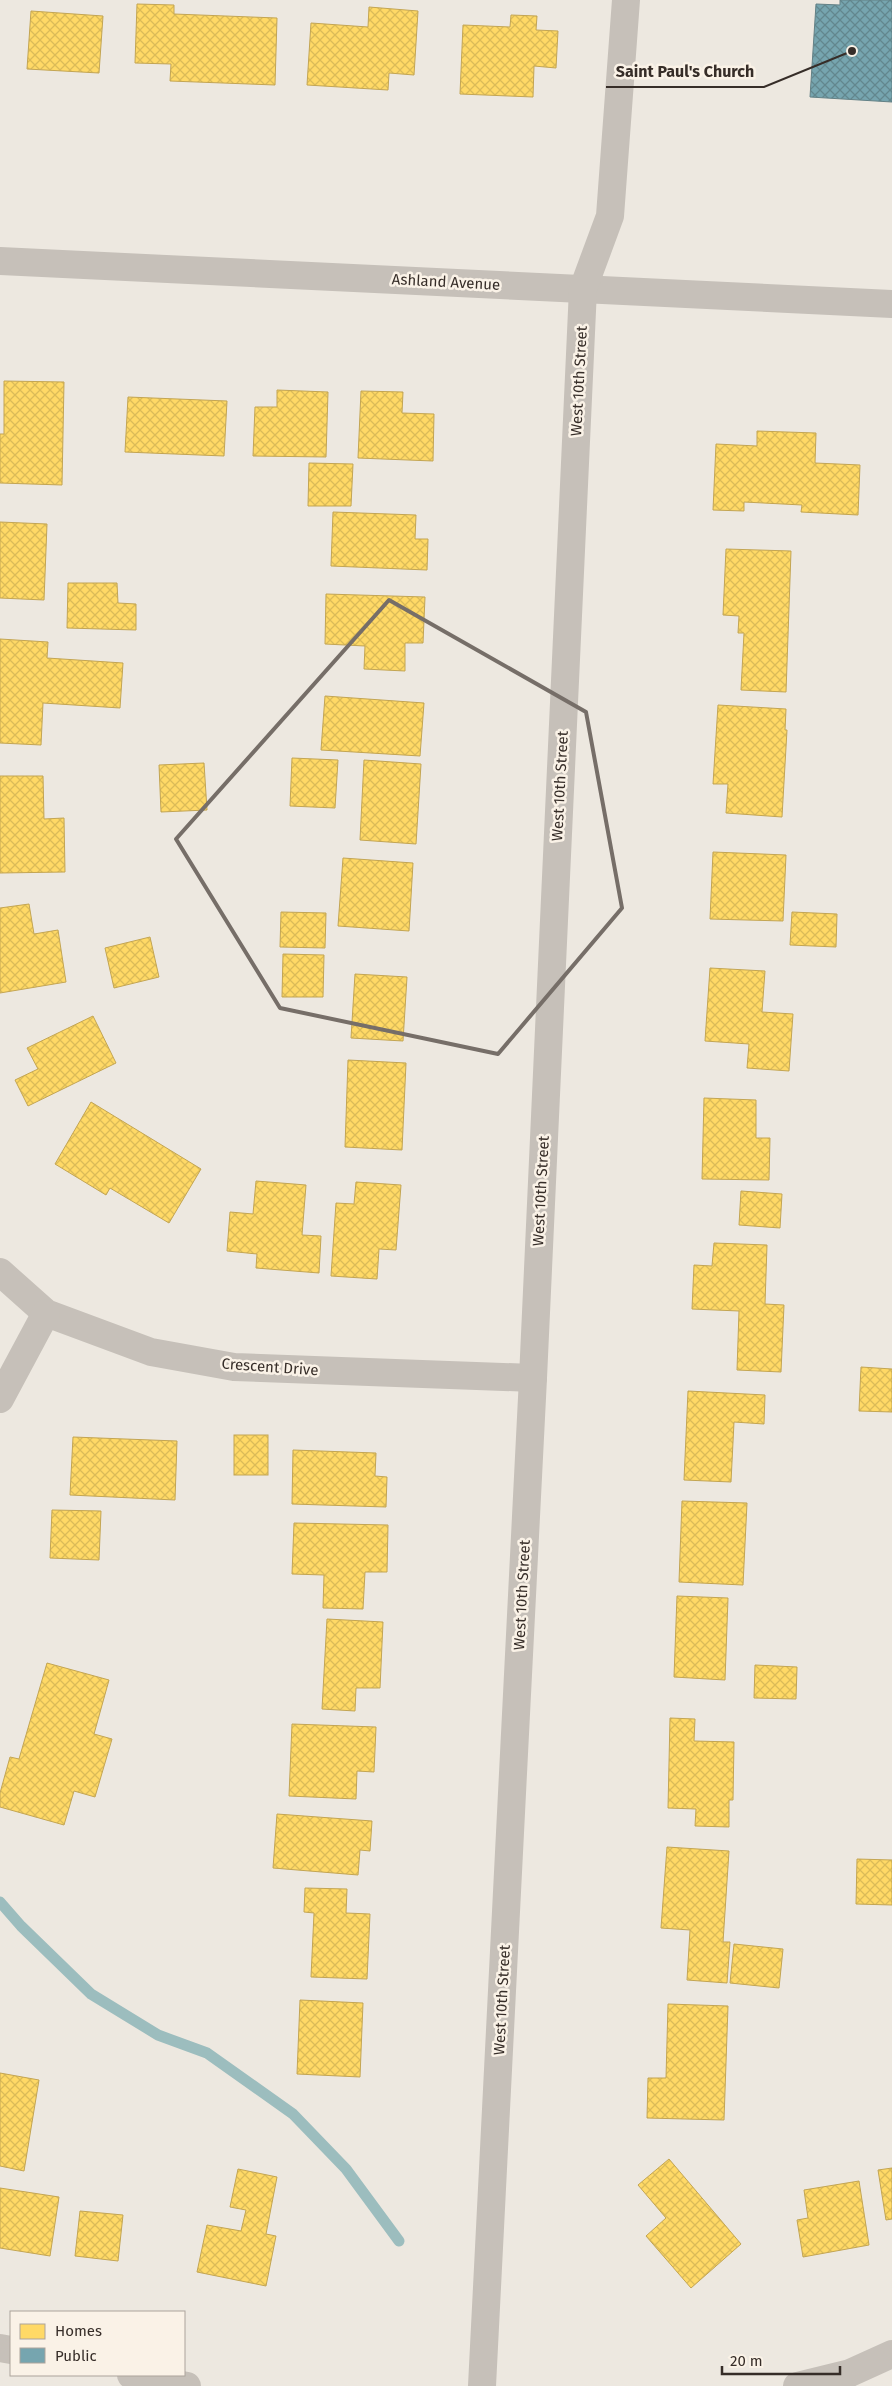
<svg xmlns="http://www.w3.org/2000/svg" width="892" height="2386" viewBox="0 0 892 2386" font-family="'Fira Sans',sans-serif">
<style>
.homes{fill:url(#homes-cross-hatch);stroke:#c3a553}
.public{fill:url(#public-cross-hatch);stroke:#638186}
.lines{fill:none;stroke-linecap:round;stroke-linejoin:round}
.stream{stroke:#9cbdbe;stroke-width:11}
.street{stroke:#c6c0b9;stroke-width:28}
.marked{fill:none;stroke:#766e68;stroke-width:4;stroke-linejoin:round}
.labels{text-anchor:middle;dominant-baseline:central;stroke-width:5;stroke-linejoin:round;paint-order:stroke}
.street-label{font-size:15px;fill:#362d28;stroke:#faf2e7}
.leader{fill:none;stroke:#362d28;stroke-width:2}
.callout-dot{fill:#362d28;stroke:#faf2e7;stroke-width:2}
.callout-label{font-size:16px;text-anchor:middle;font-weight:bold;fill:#362d28;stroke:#faf2e7;stroke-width:5;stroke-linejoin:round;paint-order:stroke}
</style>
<defs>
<pattern id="homes-cross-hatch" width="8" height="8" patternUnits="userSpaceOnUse" patternTransform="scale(1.25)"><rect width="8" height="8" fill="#ffd966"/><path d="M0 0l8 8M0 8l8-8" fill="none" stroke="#dbbb58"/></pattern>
<pattern id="public-cross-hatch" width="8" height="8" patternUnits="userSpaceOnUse" patternTransform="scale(1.25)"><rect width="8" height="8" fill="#76a5af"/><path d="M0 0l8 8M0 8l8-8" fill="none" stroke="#62878e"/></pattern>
</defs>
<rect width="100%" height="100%" fill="#ede8e0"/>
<g class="homes">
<polygon points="137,4 174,5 174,14 277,18 275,85 170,81 171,64 135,63"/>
<polygon points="369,7 418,11 414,75 389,73 388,90 307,85 311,23 368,27"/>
<polygon points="31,11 103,16 99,73 27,69"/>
<polygon points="511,15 537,16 536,30 558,31 556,68 534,66 533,97 460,94 463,25 510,27"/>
<polygon points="4,381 64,382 62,485 0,483 0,434 4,434"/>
<polygon points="277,390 328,392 326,457 253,456 255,407 277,407"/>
<polygon points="361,391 403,392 402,413 434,414 433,461 358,458"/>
<polygon points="128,397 227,401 224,456 125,452"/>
<polygon points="757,431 816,433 815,463 860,465 858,515 801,512 802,505 744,502 744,511 713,510 716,444 757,446"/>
<polygon points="309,463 353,464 351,506 308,506"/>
<polygon points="333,512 416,515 415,539 428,539 427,570 331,566"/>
<polygon points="0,522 47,524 44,600 0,598"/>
<polygon points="726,549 791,551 786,692 741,690 744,633 738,633 739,616 723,615"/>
<polygon points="68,583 117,583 118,603 136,604 136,630 67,628"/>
<polygon points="326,594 425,597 423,643 405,643 405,671 364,669 365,646 325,644"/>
<polygon points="0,639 48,642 47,658 123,663 120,708 43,703 41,745 0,743"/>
<polygon points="325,696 424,703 420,756 321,750"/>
<polygon points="718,705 786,709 785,730 787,730 782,817 726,813 728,784 713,784"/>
<polygon points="292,758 338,760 335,808 290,806"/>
<polygon points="364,760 421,764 416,844 360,840"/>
<polygon points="204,763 207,810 161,812 159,765"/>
<polygon points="0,776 43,776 44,819 64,818 65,872 0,873"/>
<polygon points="713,852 786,855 783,921 710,919"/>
<polygon points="343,858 413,863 409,931 338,926"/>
<polygon points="29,904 34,934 58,930 66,982 0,993 0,908"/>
<polygon points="281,912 326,913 325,948 280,947"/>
<polygon points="792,912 837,914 836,947 790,945"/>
<polygon points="150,937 159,977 114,988 105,948"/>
<polygon points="283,954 324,955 323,997 282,997"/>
<polygon points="710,968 765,971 762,1012 793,1014 789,1071 747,1068 749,1044 705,1041"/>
<polygon points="355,974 407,977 403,1041 351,1038"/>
<polygon points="93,1016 116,1063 28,1106 15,1080 38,1069 27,1048"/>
<polygon points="348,1060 406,1063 402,1150 345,1147"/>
<polygon points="704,1098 756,1100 756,1138 770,1138 769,1180 702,1179"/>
<polygon points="91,1102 201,1169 169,1223 110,1188 106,1195 55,1164"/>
<polygon points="256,1181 306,1185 302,1235 321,1236 319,1273 256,1268 257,1254 227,1251 230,1212 253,1214"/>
<polygon points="356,1182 401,1185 396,1250 379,1249 377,1279 331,1276 336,1203 354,1204"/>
<polygon points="741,1191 782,1194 780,1228 739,1225"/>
<polygon points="714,1243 767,1245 765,1304 784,1305 781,1372 737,1370 739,1311 692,1309 694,1265 712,1266"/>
<polygon points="861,1367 892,1369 892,1412 859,1411"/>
<polygon points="688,1391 765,1395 764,1424 734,1422 731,1482 684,1480"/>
<rect x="234" y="1435" width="34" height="40"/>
<polygon points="73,1437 177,1441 175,1500 70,1495"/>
<polygon points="293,1450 376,1453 375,1476 387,1477 386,1507 292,1504"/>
<polygon points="682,1501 747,1503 743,1585 679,1582"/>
<polygon points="52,1510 101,1511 99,1560 50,1558"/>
<polygon points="294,1523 388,1525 387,1572 365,1572 363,1609 323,1608 324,1575 292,1574"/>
<polygon points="677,1596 728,1598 725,1680 674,1677"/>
<polygon points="327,1619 383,1622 380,1688 356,1688 355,1711 322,1709"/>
<polygon points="47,1663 109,1680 94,1734 112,1739 95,1797 74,1791 64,1825 0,1807 0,1793 10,1757 19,1759"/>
<polygon points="755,1665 797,1667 796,1699 754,1698"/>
<polygon points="670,1718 695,1719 694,1741 734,1742 733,1800 729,1800 729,1827 695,1826 696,1809 668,1808"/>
<polygon points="292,1724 376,1727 374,1772 357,1771 356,1799 289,1796"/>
<polygon points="277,1814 372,1821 370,1851 360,1850 358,1875 273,1868"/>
<polygon points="667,1847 729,1851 723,1942 730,1942 727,1983 687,1980 690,1930 661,1928"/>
<polygon points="857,1859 892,1860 892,1905 856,1904"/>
<polygon points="305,1888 347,1889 346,1913 370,1914 367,1979 311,1977 314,1913 304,1912"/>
<polygon points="734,1944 783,1949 779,1988 730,1983"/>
<polygon points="300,2000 363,2003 360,2077 297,2074"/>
<polygon points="668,2004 728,2006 724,2120 647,2118 648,2078 666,2078"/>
<polygon points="0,2073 39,2080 24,2171 0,2166"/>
<polygon points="669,2159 741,2244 691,2288 646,2236 666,2218 638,2185"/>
<polygon points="892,2168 892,2219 886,2220 878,2170"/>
<polygon points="238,2169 277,2177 266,2234 276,2236 266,2286 197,2272 207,2225 241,2231 246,2210 230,2207"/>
<polygon points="859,2181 869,2245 803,2257 797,2220 808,2218 804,2190"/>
<polygon points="0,2188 59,2197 50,2256 0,2248"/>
<polygon points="80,2211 123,2215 118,2261 75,2256"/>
</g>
<polygon class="public" points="840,0 892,0 892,102 810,97 816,4 840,5"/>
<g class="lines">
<polyline class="stream" points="0,1902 21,1926 91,1994 158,2035 207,2053 293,2114 346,2169 399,2241"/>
<g class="street">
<polyline points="0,261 892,304"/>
<polyline points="0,1272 46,1313 151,1352 234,1367 533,1378"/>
<polyline points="0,1399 46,1313"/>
<polyline points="0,2348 11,2350"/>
<polyline points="131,2375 187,2386"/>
<polyline points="482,2386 533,1378 583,289 610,216 626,0"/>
<polyline points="797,2386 850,2373 892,2354"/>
</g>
</g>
<path class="marked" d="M389 600 586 712 622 908 498 1054 280 1008 176 839Z"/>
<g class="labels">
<g class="street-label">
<text transform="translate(446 282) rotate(3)">Ashland Avenue</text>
<text transform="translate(579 381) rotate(-87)">West 10th Street</text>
<text transform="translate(560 786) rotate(-87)">West 10th Street</text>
<text transform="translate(541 1191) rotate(-87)">West 10th Street</text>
<text transform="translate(270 1367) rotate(4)">Crescent Drive</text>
<text transform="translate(522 1595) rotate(-87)">West 10th Street</text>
<text transform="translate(502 2000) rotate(-87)">West 10th Street</text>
</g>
</g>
<path class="leader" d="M852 51L764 87H606"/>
<circle class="callout-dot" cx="852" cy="51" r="5"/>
<g class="callout-label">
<text x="685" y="77">Saint Paul's Church</text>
</g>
<rect x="10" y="2311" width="175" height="65" fill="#faf2e7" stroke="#aca39b"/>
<rect x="20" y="2324" width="25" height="15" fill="#ffd966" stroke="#aca39b"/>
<text x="55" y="2336" font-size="15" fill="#362d28">Homes</text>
<rect x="20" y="2348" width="25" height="15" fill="#76a5af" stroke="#aca39b"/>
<text x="55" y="2361" font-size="15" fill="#362d28">Public</text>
<path d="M722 2366v8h118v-8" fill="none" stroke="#362d28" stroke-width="2.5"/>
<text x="730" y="2366" font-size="15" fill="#362d28" stroke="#faf2e7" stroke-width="4" paint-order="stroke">20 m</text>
</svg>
